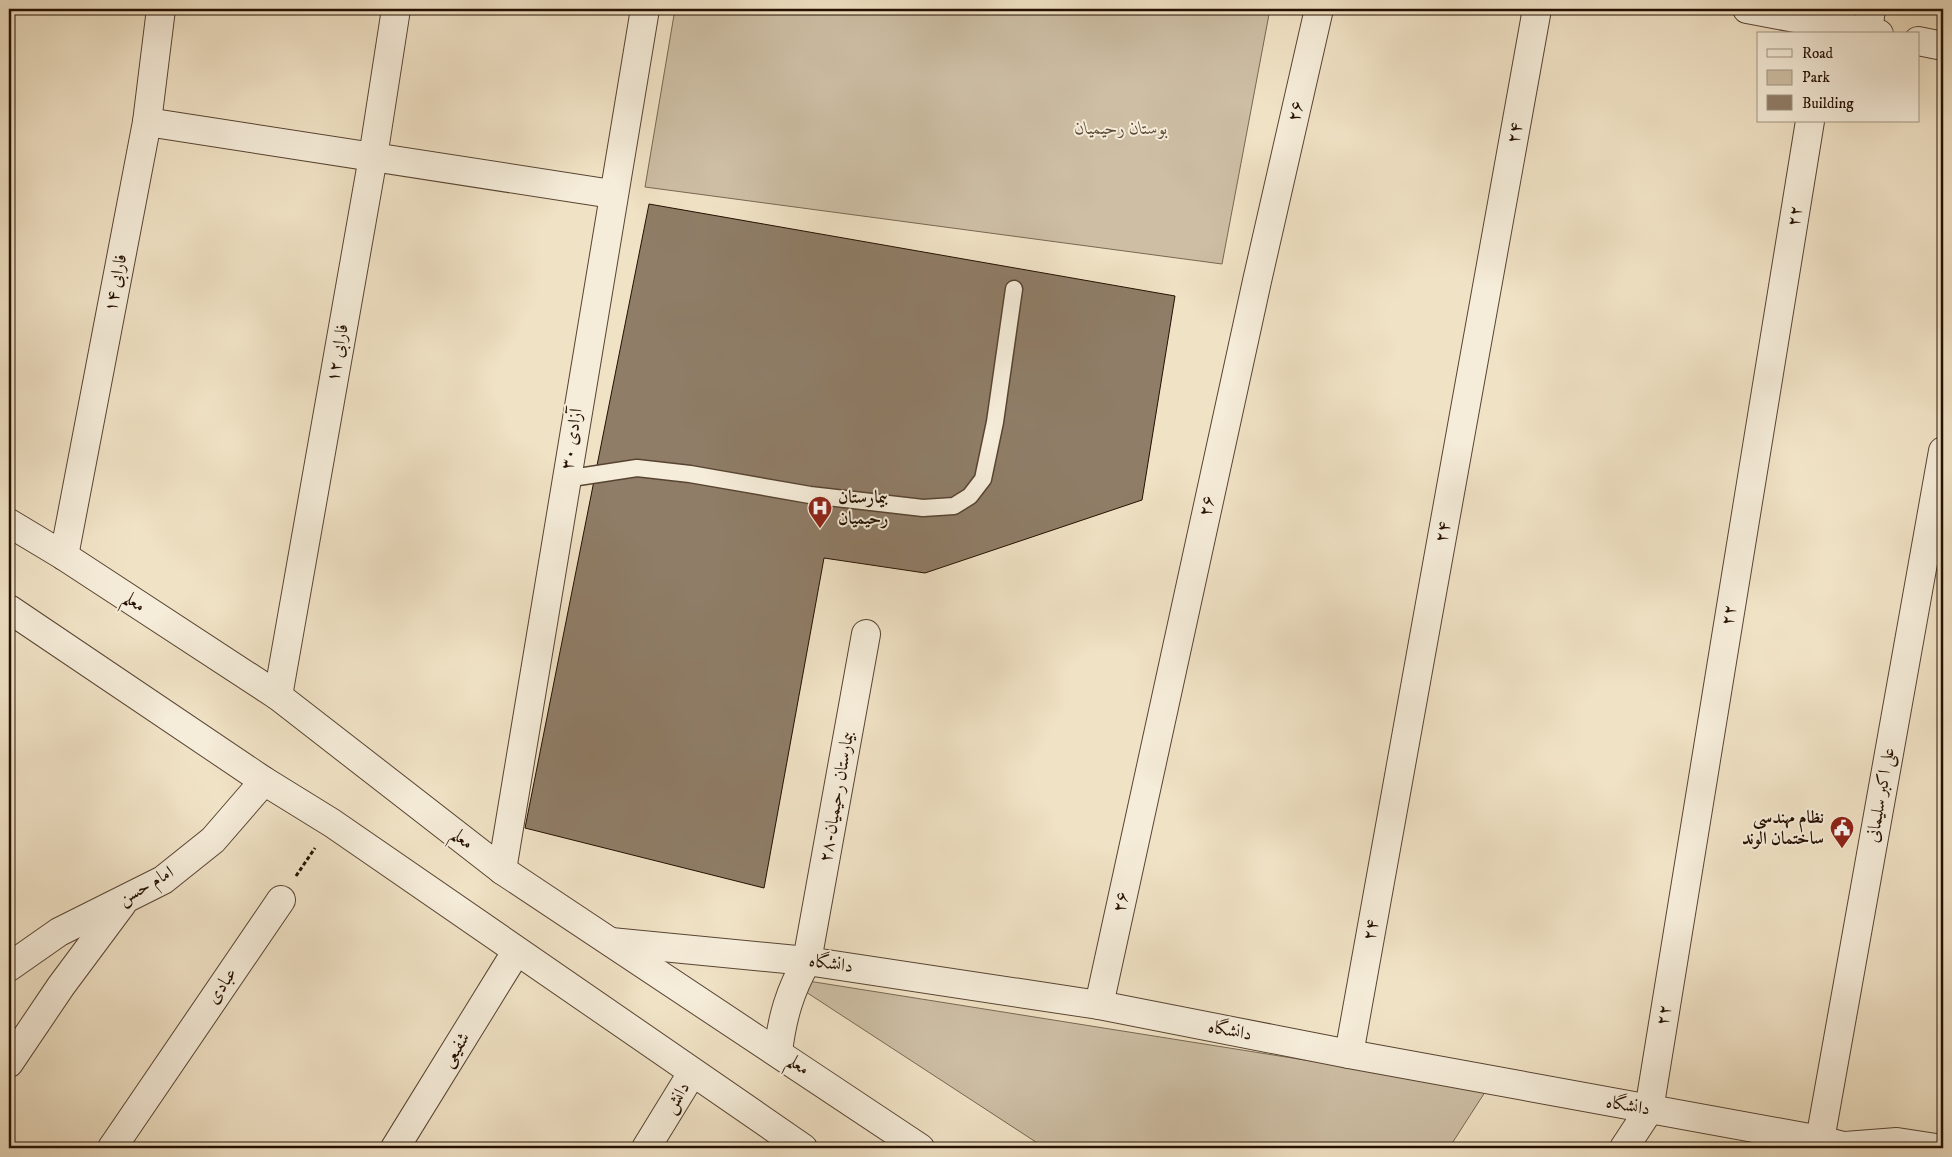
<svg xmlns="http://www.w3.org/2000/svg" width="1952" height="1157" viewBox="0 0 1952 1157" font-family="'IM FELL DW Pica',Amiri,serif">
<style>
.green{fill:#cdbea4;stroke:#796752}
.building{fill:#8f7d67;stroke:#251001}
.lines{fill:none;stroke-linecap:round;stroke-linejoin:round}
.service-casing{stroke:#584432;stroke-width:19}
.minor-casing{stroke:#584432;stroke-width:30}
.tertiary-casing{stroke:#584432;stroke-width:30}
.path{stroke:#251001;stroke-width:3;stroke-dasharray:4 2.5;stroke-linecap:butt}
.service{stroke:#f5ecd9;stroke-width:16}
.minor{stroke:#f5ecd9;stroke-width:28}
.tertiary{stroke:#f5ecd9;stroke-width:28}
.labels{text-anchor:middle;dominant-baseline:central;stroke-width:4;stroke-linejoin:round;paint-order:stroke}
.street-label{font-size:18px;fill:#251001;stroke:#f5ecd9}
.park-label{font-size:18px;font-style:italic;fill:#604d3a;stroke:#f5ecd9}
.poi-label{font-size:18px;font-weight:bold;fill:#251001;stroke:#f5ecd9;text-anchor:start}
</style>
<rect width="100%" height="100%" fill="#f0e2c5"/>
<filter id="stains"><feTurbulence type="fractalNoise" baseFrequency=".004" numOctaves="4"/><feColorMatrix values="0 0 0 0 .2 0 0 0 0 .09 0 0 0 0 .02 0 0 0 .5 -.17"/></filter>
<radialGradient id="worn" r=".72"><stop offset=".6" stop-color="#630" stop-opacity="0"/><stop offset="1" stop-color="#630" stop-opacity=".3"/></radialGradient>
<g class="green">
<polygon points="675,9 1270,9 1222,264 645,187"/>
<polygon points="783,977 1487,1089 1449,1148 1045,1148"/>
</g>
<polygon class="building" points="649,204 1175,296 1142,500 925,573 824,558 764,888 525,828"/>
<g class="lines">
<defs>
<polyline id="service" points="565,479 637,468 690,474 810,495 923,508 954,506 970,496 983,479 995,422 1014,289"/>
<g id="minor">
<polyline points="1747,9 1879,34"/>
<polyline points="1868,32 1871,9"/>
<polyline points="1918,41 1943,46"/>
<polyline points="147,122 612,194"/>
<polyline points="64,556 147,122 161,9"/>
<polyline points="278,696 373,157 396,9"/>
<polyline points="502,870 645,9"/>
<polyline points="807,961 866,634"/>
<polyline points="1099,1005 1257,281 1319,9"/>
<polyline points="1349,1054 1537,9"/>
<polyline points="1820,1140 1943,451"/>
<polyline points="112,1148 281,900"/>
<polyline points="395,1148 516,952"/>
<polyline points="646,1148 692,1073"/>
<polyline points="1624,1148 1649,1110 1810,121"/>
</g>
<g id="tertiary">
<polyline points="9,523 64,556 278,696 502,870 920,1148"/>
<polyline points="9,609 264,781 332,823 803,1148"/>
<polyline points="611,942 807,961 1099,1005 1349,1054 1820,1140 1851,1148"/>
<polyline points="9,967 59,932 163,880 213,840 264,781"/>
<path d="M778 1052C782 1018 790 990 807 961"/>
<polyline points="9,1063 61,986 122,904"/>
<polyline points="1845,1146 1897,1142 1936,1148"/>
</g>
</defs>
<use href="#service" class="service-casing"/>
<use href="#minor" class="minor-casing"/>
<use href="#tertiary" class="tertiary-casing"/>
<polyline class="path" points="296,876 315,848"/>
<use href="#service" class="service"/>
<use href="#minor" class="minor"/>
<use href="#tertiary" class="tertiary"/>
</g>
<defs>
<symbol id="hospital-pin" viewBox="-11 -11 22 30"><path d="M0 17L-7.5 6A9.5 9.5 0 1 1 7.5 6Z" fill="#8f2418" stroke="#f5ecd9"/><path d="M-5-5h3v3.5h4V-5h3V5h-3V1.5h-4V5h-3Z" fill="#fff"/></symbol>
<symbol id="civic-pin" viewBox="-11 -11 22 30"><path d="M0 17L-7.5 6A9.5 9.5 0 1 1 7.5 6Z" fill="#8f2418" stroke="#f5ecd9"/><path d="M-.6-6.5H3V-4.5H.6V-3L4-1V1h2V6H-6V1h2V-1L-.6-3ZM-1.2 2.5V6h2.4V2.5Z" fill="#fff"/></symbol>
</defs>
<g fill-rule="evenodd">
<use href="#hospital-pin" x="806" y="494" width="28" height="38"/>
<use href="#civic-pin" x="1828" y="814" width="28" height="38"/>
</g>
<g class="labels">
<g class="street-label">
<text transform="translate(1296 111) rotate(-77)">۲۶</text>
<text transform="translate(1515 133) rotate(-80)">۲۴</text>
<text transform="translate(1795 216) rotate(-81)">۲۲</text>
<text transform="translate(116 283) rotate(-79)">فارابی ۱۴</text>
<text transform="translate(338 353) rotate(-80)">فارابی ۱۲</text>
<text transform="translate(572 439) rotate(-81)">آزادی ۳۰</text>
<text transform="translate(1207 506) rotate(-78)">۲۶</text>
<text transform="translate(1443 532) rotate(-80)">۲۴</text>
<text transform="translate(134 602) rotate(33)">معلم</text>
<text transform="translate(1729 615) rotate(-81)">۲۲</text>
<text transform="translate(1881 795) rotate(-80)">علی اکبر سلیمانی</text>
<text transform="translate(837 797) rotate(-80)">۲۸-بیمارستان رحیمیان</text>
<text transform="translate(462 839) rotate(38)">معلم</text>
<text transform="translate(146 886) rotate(-30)">امام حسن</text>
<text transform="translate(1121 902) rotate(-78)">۲۶</text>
<text transform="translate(1371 930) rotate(-80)">۲۴</text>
<text transform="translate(831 964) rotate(8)">دانشگاه</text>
<text transform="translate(222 986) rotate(-56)">عبادی</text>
<text transform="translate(1664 1015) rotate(-81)">۲۲</text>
<text transform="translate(1230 1031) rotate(11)">دانشگاه</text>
<text transform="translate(456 1050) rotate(-58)">شفیعی</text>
<text transform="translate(798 1065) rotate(34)">معلم</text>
<text transform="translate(677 1098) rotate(-59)">دانش</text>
<text transform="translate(1628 1106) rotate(10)">دانشگاه</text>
</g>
<g class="park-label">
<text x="1121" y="129">بوستان رحیمیان</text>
</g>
<g class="poi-label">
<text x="838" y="498">بیمارستان<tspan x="838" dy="21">رحیمیان</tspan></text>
<text x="1824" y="818" text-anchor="end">نظام مهندسی<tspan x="1824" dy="21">ساختمان الوند</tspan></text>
</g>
</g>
<rect width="1952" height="1157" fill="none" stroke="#f0e2c5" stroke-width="30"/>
<rect x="10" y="10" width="1932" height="1137" fill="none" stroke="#251001" stroke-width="2.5"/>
<rect x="15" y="15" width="1922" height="1127" fill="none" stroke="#251001"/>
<rect x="1757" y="32" width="162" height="90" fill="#f5ecd9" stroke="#a29483"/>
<rect x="1767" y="49" width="25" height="8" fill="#f5ecd9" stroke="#a29483"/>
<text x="1802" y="58" font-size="15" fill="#251001">Road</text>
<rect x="1767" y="70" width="25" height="15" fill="#cdbea4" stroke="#a29483"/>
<text x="1802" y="82" font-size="15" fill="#251001">Park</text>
<rect x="1767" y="95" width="25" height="15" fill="#8f7d67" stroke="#a29483"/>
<text x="1802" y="108" font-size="15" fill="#251001">Building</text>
<rect width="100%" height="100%" filter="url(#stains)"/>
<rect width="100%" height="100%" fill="url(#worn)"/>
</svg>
